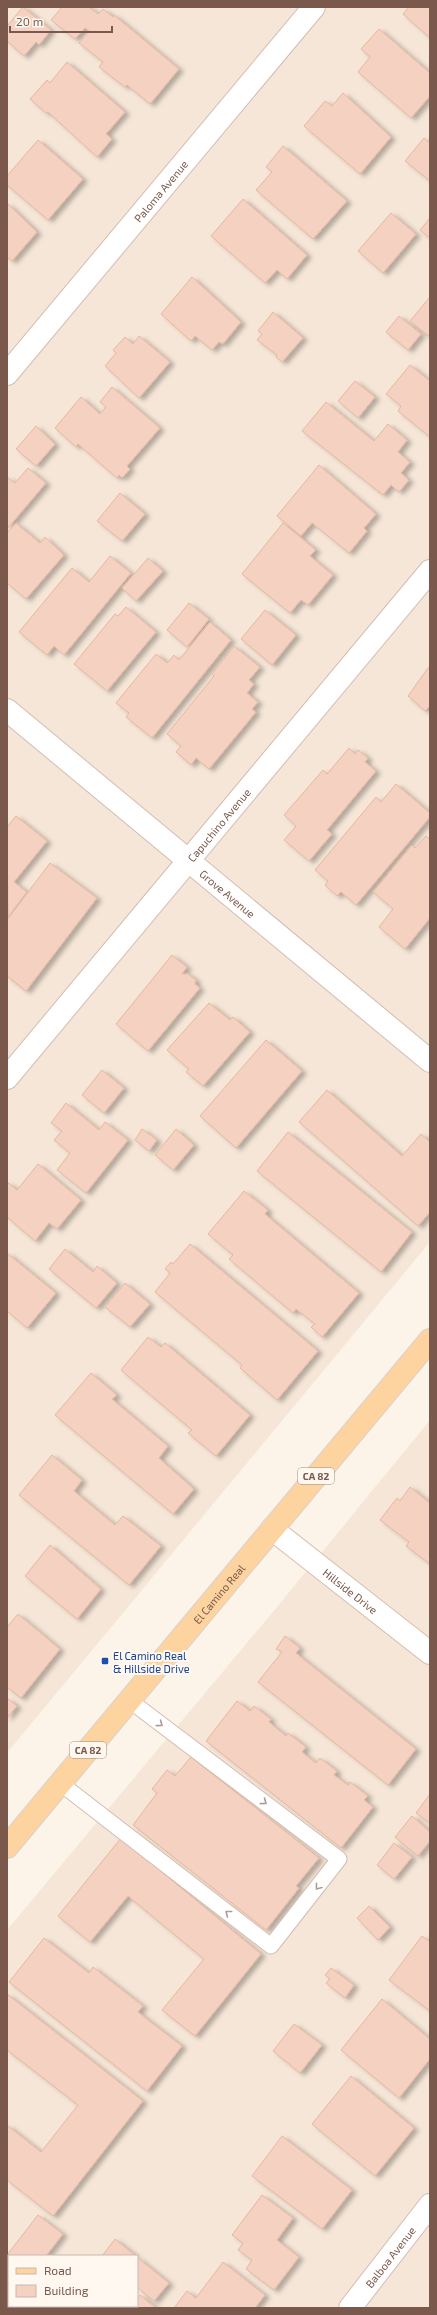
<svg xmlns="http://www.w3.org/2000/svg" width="437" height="2315" viewBox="0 0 437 2315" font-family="'Exo 2',sans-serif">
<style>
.residential{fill:#f5e6d7;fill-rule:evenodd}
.building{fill:#f4d1c0;stroke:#e7b69f;filter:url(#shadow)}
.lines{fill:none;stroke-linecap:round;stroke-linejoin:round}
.lane-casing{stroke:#d3bdb1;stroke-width:17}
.street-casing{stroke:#d3bdb1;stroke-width:24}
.secondary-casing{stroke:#d6bdad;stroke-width:24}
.primary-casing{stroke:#dad0cd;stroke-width:24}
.lane{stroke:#fff;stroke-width:15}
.street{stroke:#fff;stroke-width:22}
.secondary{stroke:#fff;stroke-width:22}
.primary{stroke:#fdd4a0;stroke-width:22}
.oneway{stroke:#af9b93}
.transit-dot{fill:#1a4fb4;stroke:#fff8f1;stroke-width:1.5}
.labels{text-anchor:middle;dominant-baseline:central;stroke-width:4;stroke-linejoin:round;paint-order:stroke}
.shield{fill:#fff8f1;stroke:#a2887d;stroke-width:1}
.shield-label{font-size:10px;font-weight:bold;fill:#7a584b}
.street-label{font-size:11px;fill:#7a584b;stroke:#fff8f1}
.transit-label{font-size:11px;fill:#164399;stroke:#fff8f1;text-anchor:start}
</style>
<defs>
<filter id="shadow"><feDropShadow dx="4.5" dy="2.5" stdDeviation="2" flood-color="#0004"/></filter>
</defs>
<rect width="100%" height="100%" fill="#fdf4e9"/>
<g class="residential">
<polygon points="7,7 430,7 430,1242 7,1753"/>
<path d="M430 1420V2308H7V1930L277 1607ZM9 2256H137V2306H9Z"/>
</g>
<g class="building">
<polygon points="23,7 51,30 39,45 36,42 24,56 7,41 7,26"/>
<polygon points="62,7 89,7 98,14 103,9 113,17 114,15 179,69 150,104 127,85 125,87 99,67 103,62 79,43 89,31 85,28 75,39 51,20"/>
<polygon points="409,7 430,7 430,38 403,14"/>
<polygon points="379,29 430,73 430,96 411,118 358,72 370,57 361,49"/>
<polygon points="67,62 125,112 106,134 112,139 97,157 48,112 46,113 30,99 47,80 50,83"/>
<polygon points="343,93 391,137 360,174 304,126 325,101 332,106"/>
<polygon points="424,138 430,143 430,181 405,161"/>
<polygon points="38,140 83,179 48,220 7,185 7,176"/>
<polygon points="283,146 347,201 313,239 256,190 272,172 266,167"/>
<polygon points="243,199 307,255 287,279 277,270 265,283 211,236"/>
<polygon points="7,203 37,232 12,261 7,257"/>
<polygon points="391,213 416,234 383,273 358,251"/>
<polygon points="430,218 430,238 420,230"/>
<polygon points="192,277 241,322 223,344 219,342 212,350 195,336 191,341 161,314"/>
<polygon points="430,297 430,337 410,321"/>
<polygon points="273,312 303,338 282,362 276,357 277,355 257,340 262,334 258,331"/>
<polygon points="399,316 421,334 408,350 386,332"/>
<polygon points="139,336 170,362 139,398 105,366 116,353 113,350 125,337 133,344"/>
<polygon points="410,365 430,381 430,437 398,411 401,406 386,394"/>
<polygon points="355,381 375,397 358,418 338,401"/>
<polygon points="112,387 160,428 127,466 130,469 122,478 119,475 117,478 78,444 76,447 55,428 81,397 100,414 106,407 100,402"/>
<polygon points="326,402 374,441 388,424 407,440 398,452 410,462 401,473 409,480 399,492 391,485 383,495 302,431"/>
<polygon points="36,426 55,444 36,466 16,449"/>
<polygon points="319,465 376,514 364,528 367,531 349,553 312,523 301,536 277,516"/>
<polygon points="28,468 46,483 7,529 7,477 15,483"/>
<polygon points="120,493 145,514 122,541 97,521"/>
<polygon points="16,523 40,543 45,537 64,555 26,599 7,583 7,533"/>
<polygon points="283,523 316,550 310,556 333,575 308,605 301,600 290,613 242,574"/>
<polygon points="110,556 131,573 64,655 54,646 47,655 19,632 72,568 89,582"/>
<polygon points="148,558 163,571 136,601 122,588"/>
<polygon points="189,603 209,619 187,647 167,630"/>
<polygon points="126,607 156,632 107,691 74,664 115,614 118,616"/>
<polygon points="265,610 296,635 272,665 241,639"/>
<polygon points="210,622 231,640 152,738 126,717 129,713 116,703 156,654 167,663 174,655 179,660"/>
<polygon points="234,646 260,667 249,680 254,684 247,693 258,702 252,709 256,712 209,769 196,758 191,765 176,752 181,746 167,734 214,676 212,674"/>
<polygon points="428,668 430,668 430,708 429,707 425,711 408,696"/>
<polygon points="349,748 355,754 358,750 368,758 365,762 376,771 327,830 332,834 309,861 284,840 296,826 284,815 323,770 327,774"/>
<polygon points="396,784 430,813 430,817 356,905 341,892 337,896 325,885 328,881 315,870 376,797 381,802"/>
<polygon points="16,816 47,841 14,882 27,892 8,917 7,827"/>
<polygon points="426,836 430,840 430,918 405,949 379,927 393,909 373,892 412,845 415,848"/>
<polygon points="50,863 97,898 26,991 7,976 7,920"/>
<polygon points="172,955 187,967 182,974 188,974 196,980 195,984 200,988 148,1051 116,1024"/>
<polygon points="209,1003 230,1020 233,1017 250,1032 203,1086 186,1072 189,1069 167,1050"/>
<polygon points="266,1040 302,1071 236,1148 200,1116"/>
<polygon points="102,1070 124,1088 104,1113 82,1095"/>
<polygon points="327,1090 402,1156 421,1134 430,1142 430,1212 418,1226 299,1122"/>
<polygon points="66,1103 99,1130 105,1122 128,1140 86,1193 57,1170 70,1153 54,1140 62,1131 51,1123"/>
<polygon points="142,1129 157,1140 149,1151 135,1140"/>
<polygon points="176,1129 194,1145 173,1170 155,1155"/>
<polygon points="288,1132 412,1232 381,1272 257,1171"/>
<polygon points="38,1164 81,1200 57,1229 49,1223 35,1241 7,1217 7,1182 17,1190"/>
<polygon points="244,1191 268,1210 265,1214 359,1293 322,1337 311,1327 315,1324 296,1309 293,1313 229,1259 233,1255 208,1234"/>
<polygon points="190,1244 318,1351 277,1400 240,1368 242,1365 155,1292 170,1273 165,1269 171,1262 173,1264"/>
<polygon points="65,1249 93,1272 97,1266 117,1283 96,1308 49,1269"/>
<polygon points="7,1253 56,1293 27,1328 7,1311"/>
<polygon points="125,1283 150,1304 130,1327 105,1307"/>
<polygon points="148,1337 161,1347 165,1343 250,1415 216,1456 188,1433 192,1430 121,1370"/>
<polygon points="91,1373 117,1395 112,1399 168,1446 159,1458 194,1489 173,1514 55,1415"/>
<polygon points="52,1455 82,1480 74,1491 115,1525 123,1516 161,1546 129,1585 19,1495"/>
<polygon points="410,1487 430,1503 430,1564 406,1546 409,1542 380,1520 397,1498 400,1501"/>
<polygon points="50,1545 101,1589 77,1619 25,1576"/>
<polygon points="18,1614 60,1649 21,1698 7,1687 7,1627"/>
<polygon points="285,1636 300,1648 296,1653 416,1749 388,1785 258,1682 282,1652 276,1649"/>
<polygon points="7,1698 17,1706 7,1718"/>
<polygon points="237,1701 250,1711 254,1706 271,1719 269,1722 286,1736 288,1733 306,1747 302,1752 316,1763 320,1758 337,1771 334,1775 348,1785 350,1782 368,1796 364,1800 373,1807 341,1848 206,1741"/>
<polygon points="191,1757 319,1858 296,1886 299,1888 266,1930 133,1825 157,1793 152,1789 167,1770 175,1776"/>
<polygon points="430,1794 430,1823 416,1813"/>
<polygon points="412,1816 430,1832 430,1841 418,1856 395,1837"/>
<polygon points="121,1838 261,1954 195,2036 162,2010 204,1959 128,1896 90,1942 58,1916"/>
<polygon points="394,1843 412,1857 394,1879 377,1865"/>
<polygon points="369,1906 390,1927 378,1940 357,1918"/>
<polygon points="422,1936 430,1942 430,2011 389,1980"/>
<polygon points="44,1938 89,1973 93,1967 143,2006 138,2012 182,2046 147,2091 9,1982"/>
<polygon points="331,1968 354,1985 345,1998 326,1983 330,1979 325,1975"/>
<polygon points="7,1994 143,2101 53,2216 7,2180 7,2125 41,2152 78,2105 7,2050"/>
<polygon points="382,1999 430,2039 430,2059 399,2098 341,2050"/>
<polygon points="294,2024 322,2045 300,2073 273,2051"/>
<polygon points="351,2076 414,2128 375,2176 312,2124"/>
<polygon points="282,2136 352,2190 322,2229 252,2176"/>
<polygon points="262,2195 293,2218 277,2240 299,2257 274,2290 246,2269 252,2260 238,2250 243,2243 232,2235"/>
<polygon points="38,2215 63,2234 46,2256 9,2256 9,2280 7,2279 7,2255"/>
<polygon points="115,2239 136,2256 102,2256"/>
<polygon points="137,2257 169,2283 154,2301 137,2287"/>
<polygon points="223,2262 265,2295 255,2308 174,2308 187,2291 196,2298"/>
<polygon points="140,2295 156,2308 129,2308 137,2306 137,2298"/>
</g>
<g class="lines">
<defs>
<polyline id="lane" points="60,1783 271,1946 339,1859 129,1700"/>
<g id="street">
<path id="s1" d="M7 374 314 7"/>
<path id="s2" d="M7 710 430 1061"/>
<path id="s3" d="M7 1078 430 571"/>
<path id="s4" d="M350 2308 430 2205"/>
</g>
<g id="secondary">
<path id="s5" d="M272 1529 430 1653"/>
</g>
<g id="primary">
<path id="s6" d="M7 1847 430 1340"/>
</g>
</defs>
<use href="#lane" class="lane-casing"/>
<use href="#street" class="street-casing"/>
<use href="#secondary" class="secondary-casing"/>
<use href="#primary" class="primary-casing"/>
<use href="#lane" class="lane"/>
<use href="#street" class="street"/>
<use href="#secondary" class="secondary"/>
<use href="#primary" class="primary"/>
</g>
<defs><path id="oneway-chevron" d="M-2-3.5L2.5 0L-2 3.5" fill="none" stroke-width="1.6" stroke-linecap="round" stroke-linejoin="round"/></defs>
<g class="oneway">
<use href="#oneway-chevron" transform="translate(160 1724) rotate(37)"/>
<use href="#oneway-chevron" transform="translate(264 1802) rotate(37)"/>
<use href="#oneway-chevron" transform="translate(318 1887) rotate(128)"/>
<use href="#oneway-chevron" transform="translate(228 1913) rotate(-142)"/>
</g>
<rect class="transit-dot" x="101" y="1657" width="8" height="8" rx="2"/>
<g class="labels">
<g class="shield">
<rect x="298" y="1468" width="36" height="16" rx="3"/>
<rect x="70" y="1742" width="36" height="16" rx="3"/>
</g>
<g class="shield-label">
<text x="316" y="1476">CA 82</text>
<text x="88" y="1750">CA 82</text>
</g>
<g class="street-label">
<text stroke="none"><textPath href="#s1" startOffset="239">Paloma Avenue</textPath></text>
<text stroke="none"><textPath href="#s3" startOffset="330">Capuchino Avenue</textPath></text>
<text stroke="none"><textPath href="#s2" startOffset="287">Grove Avenue</textPath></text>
<text stroke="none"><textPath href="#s5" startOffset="100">Hillside Drive</textPath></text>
<text stroke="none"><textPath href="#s6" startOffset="330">El Camino Real</textPath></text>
<text stroke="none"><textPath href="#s4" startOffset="65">Balboa Avenue</textPath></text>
</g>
<g class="transit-label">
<text x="113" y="1655">El Camino Real<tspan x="113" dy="13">&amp; Hillside Drive</tspan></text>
</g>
</g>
<rect width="437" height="2315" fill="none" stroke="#7a584b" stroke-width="16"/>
<rect x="8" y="2255" width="130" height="52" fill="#fff8f1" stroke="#cab8af"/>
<rect x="16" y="2268" width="20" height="6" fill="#fdd4a0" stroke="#cab8af"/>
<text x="44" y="2275" font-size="12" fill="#7a584b">Road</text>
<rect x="16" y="2285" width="20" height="12" fill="#f4d1c0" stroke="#cab8af"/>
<text x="44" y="2295" font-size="12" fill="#7a584b">Building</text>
<path d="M10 26v6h102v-6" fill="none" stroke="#7a584b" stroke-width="2"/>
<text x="16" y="26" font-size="12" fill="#7a584b" stroke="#fff8f1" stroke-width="3" paint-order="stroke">20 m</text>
</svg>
